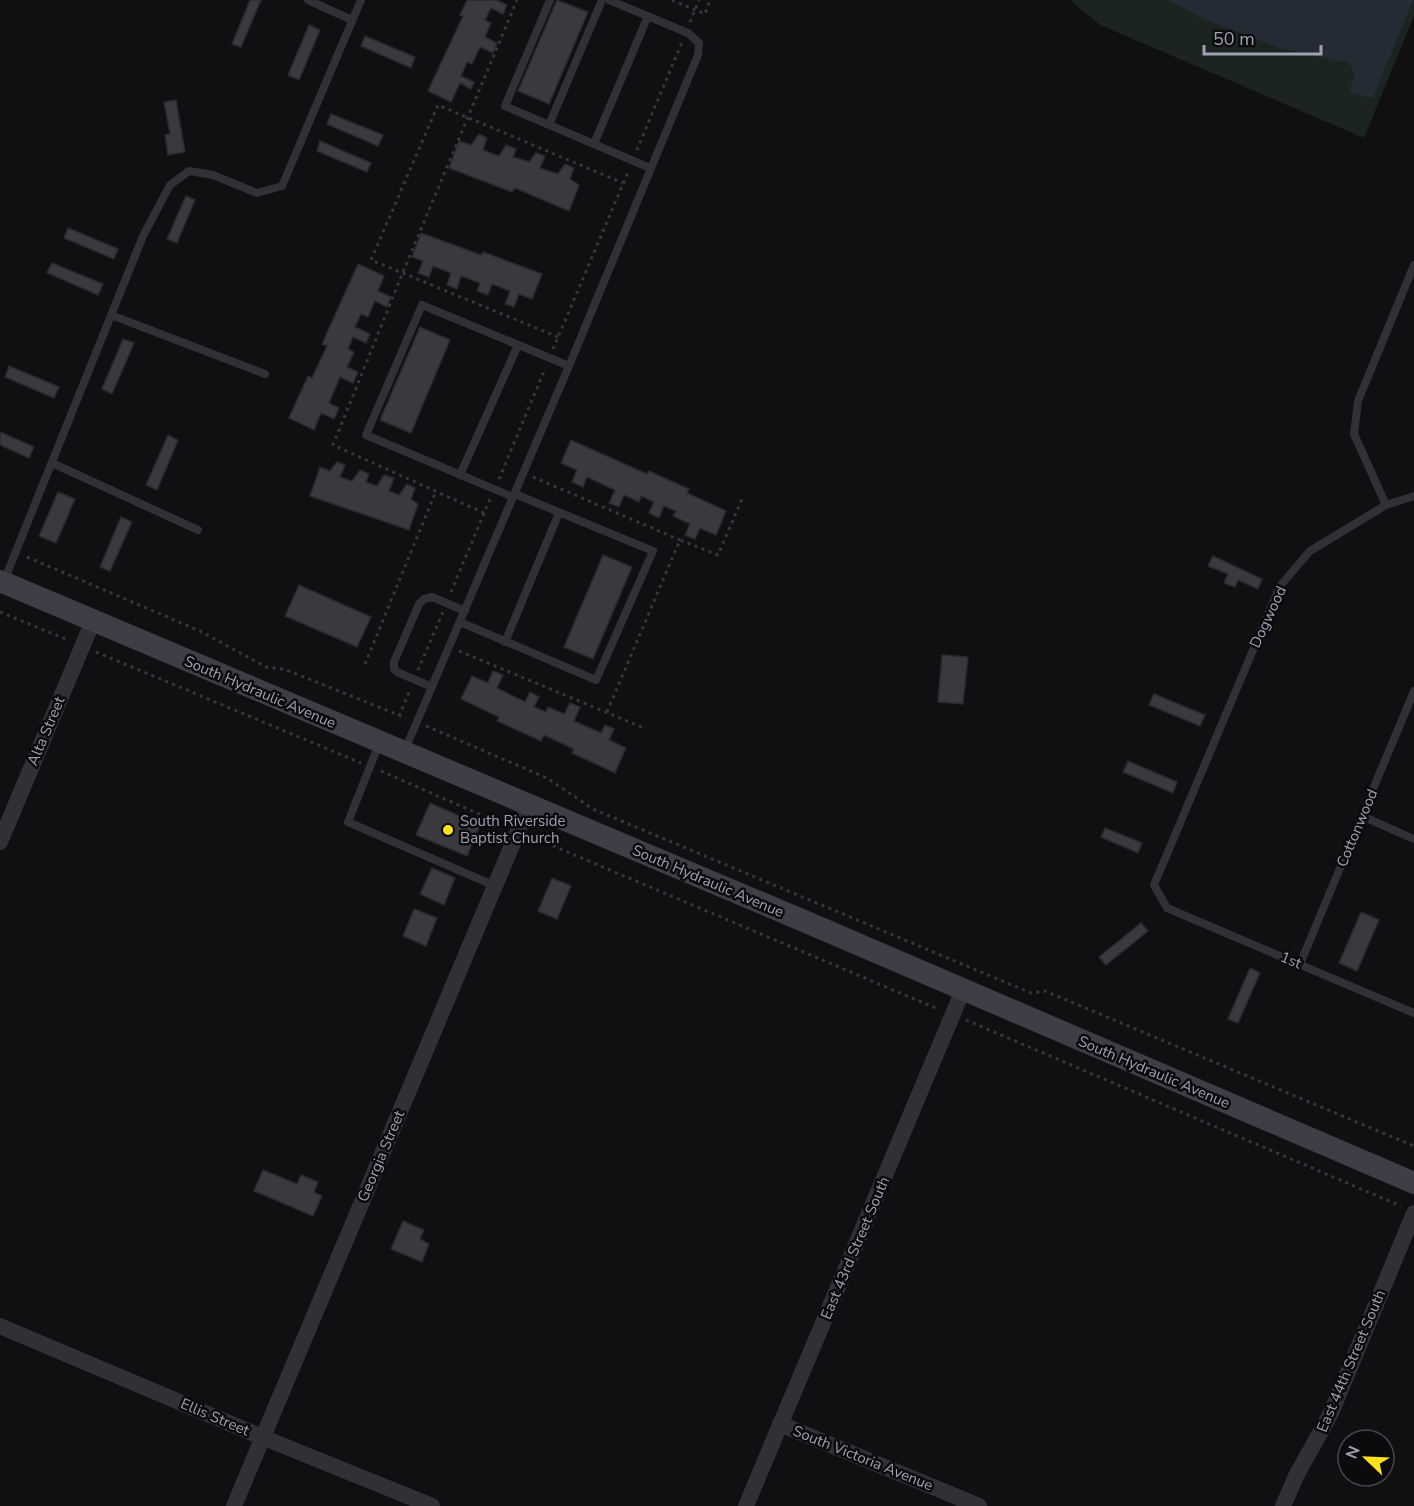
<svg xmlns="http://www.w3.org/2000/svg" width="1414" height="1506" viewBox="0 0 1414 1506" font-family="'Nunito Sans',sans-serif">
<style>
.green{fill:#1b241e}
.water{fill:#252b35}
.building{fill:#39393f;stroke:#2a292d;stroke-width:1.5}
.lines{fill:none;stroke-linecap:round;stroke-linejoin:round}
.path{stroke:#36373d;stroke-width:3;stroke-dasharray:3 4.5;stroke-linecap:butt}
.lane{stroke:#303036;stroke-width:8}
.street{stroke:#303036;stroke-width:16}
.secondary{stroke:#3e3e46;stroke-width:22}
.poi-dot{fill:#ffe019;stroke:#0b0a0c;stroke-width:2}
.labels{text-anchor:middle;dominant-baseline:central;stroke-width:5;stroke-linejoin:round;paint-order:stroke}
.street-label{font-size:15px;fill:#9fa1b3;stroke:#0b0a0c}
.poi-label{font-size:15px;fill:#9fa1b3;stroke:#0b0a0c;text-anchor:start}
</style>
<rect width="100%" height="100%" fill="#100f11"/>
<polygon class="green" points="1070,0 1414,0 1414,16 1364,138 1100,25"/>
<polygon class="water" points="1168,0 1413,0 1373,98 1349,93 1355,74 1349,63 1279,48 1204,19"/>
<g class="building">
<polygon points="250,0 261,0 241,47 232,44"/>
<polygon points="467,0 496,0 507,5 503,14 491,8 485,20 491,23 485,37 497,43 493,53 480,47 472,64 467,62 461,76 474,82 471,89 460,83 451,102 428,91 463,16 460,15"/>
<polygon points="557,0 588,12 549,104 518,91"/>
<polygon points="309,25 320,30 299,80 288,75"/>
<polygon points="365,36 415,57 411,68 361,46"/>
<polygon points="176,100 185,152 168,155 165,135 170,134 164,102"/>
<polygon points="331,114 383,135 378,146 327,124"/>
<polygon points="479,134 487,138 483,150 499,156 506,145 516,149 513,157 529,162 536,153 545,156 540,168 558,174 565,164 574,168 570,179 579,185 569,211 515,188 512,192 449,168 459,141 471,145"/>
<polygon points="320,141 371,163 367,172 317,151"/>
<polygon points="186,196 195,200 177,243 167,239"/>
<polygon points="68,228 118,249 114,259 64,238"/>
<polygon points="421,233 481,255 483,252 542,274 532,299 519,294 514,307 505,304 510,291 492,284 488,295 477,291 480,283 461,276 457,289 447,285 451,273 433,266 429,277 418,273 423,261 412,257"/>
<polygon points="52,263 103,284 98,295 47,273"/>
<polygon points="358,264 384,276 378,291 391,297 387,307 375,301 368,317 361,314 355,327 370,334 366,343 353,337 348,349 354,352 347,367 358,372 353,383 340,377 329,403 339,408 334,419 321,413 314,430 289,418 308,376 312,378 327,346 322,344"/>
<polygon points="420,327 450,340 411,433 380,420"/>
<polygon points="123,339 134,343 112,394 102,389"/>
<polygon points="9,366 59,387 54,398 5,377"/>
<polygon points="0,432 34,447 29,458 0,445"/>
<polygon points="168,435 178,440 157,490 146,485"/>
<polygon points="571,440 647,474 649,471 689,489 687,493 726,511 716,535 700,528 695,539 685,535 690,524 673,516 676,511 664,506 659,518 649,513 654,502 641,496 639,502 624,495 619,507 609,503 615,490 587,477 583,487 572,482 577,470 561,463"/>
<polygon points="337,462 345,465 340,477 352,481 360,470 369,474 366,482 377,486 384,475 394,478 389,491 399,495 407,484 415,488 411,499 418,504 409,530 310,496 320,467 330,471"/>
<polygon points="58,492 75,499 56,543 39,536"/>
<polygon points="121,517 132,522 110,571 100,567"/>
<polygon points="603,555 632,567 593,659 564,647"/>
<polygon points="1213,556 1262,579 1258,589 1238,580 1235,587 1224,583 1228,574 1208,566"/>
<polygon points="299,585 371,617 357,647 285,616"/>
<polygon points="942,655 968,657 963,704 938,702"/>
<polygon points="493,671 503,675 497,688 525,702 530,692 539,697 534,707 546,712 548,707 564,714 570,703 580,707 574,721 601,733 605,725 614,729 609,740 626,748 615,773 572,753 574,749 544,735 541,741 497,721 499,717 461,699 472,676 488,683"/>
<polygon points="1154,694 1205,715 1200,726 1149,705"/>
<polygon points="1128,761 1177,782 1173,793 1123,772"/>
<polygon points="430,803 480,825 467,856 416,835"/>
<polygon points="1105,828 1142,843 1138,853 1101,837"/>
<polygon points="432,868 455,878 444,905 420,894"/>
<polygon points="552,878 571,886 557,919 538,911"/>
<polygon points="414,909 437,918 426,946 403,936"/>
<polygon points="1361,912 1379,920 1357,971 1339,963"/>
<polygon points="1141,923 1148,931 1106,965 1099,957"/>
<polygon points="1250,968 1260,973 1238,1023 1228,1019"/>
<polygon points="263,1170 297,1184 301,1175 318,1182 314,1192 322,1196 313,1216 254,1191"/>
<polygon points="403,1221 424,1230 420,1239 429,1244 422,1262 391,1249"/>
</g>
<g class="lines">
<g class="path">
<polyline points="672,0 705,14 710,0"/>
<polyline points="690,22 699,0"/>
<polyline points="637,150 682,42"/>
<polyline points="558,337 371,260 438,105 623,183"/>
<polyline points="553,349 629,170"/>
<polyline points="533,477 680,540"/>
<polyline points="499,479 545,369"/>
<polyline points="484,513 333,445 403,272 517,0"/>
<polyline points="27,557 200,631 266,667 284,669 406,718"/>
<polyline points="451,592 490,499"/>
<polyline points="0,612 68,640"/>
<polyline points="459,651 644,728"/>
<polyline points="96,652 361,763"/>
<polyline points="365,664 436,491"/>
<polyline points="418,670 443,612"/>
<polyline points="607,712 680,540 718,555 742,499"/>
<polyline points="399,716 410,690"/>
<polyline points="426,726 547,778 593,809 1031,993 1045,991 1414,1146"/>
<polyline points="381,771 504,825"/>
<polyline points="532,837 938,1009"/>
<polyline points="966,1020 1401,1206"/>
</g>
<g class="lane">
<polyline points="308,0 352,20"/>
<polyline points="550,0 505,106 650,168"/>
<polyline points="549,125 602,0"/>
<polyline points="594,144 648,16"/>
<polyline points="1414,265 1358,401 1354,434 1386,505 1310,551 1280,586 1154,885 1167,908 1414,1013"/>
<polyline points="111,315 265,374"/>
<polyline points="52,463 198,530"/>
<polyline points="460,475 518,345"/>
<polyline points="513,497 366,435 422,305 569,366"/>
<polyline points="1386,505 1414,496"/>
<polyline points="4,581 143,236 170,185 189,171 213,175 257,193 282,186 361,0"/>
<polyline points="460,622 596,680 653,551 515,494"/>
<polyline points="505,642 559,513"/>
<polyline points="432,687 397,672 394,669 394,662 419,604 424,599 432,597 465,611"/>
<polyline points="379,744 348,822 495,886"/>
<polyline points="404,752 569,366 698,55 699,43 688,33 609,0"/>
<polyline points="1362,816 1414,839"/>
<polyline points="1300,964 1414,691"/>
</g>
<g class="street">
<polyline points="0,842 93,621"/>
<polyline points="0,1326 262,1437 432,1506"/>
<polyline points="780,1424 979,1506"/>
<polyline points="234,1506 529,805"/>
<polyline points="746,1506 963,990"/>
<polyline points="1283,1506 1296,1476 1331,1413 1414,1213"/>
</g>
<polyline class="secondary" points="0,581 804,921 1414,1183"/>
</g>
<circle class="poi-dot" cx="448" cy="830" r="6"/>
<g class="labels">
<g class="street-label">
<text transform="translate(1268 617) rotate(-65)">Dogwood</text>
<text transform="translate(260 692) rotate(23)">South Hydraulic Avenue</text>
<text transform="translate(46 731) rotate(-67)">Alta Street</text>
<text transform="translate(1357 828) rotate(-67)">Cottonwood</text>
<text transform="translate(708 881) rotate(23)">South Hydraulic Avenue</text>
<text transform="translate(1291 960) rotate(23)">1st</text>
<text transform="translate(1154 1072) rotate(23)">South Hydraulic Avenue</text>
<text transform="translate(381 1156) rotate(-67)">Georgia Street</text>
<text transform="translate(855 1248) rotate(-67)">East 43rd Street South</text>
<text transform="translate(1351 1361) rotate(-67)">East 44th Street South</text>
<text transform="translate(215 1417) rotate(23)">Ellis Street</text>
<text transform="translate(863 1458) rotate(22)">South Victoria Avenue</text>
</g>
<g class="poi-label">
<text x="460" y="821">South Riverside<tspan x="460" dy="17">Baptist Church</tspan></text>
</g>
</g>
<g transform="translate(1366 1458) rotate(293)"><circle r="28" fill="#0b0a0c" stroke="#46464f" stroke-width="1.5"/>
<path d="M0-4.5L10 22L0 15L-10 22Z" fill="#ffe019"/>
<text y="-9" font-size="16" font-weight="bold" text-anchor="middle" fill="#9fa1b3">N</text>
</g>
<path d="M1204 45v9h117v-9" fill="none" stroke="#9fa1b3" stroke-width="3"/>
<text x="1213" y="45" font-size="18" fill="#9fa1b3" stroke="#0b0a0c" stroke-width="4.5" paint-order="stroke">50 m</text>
</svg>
